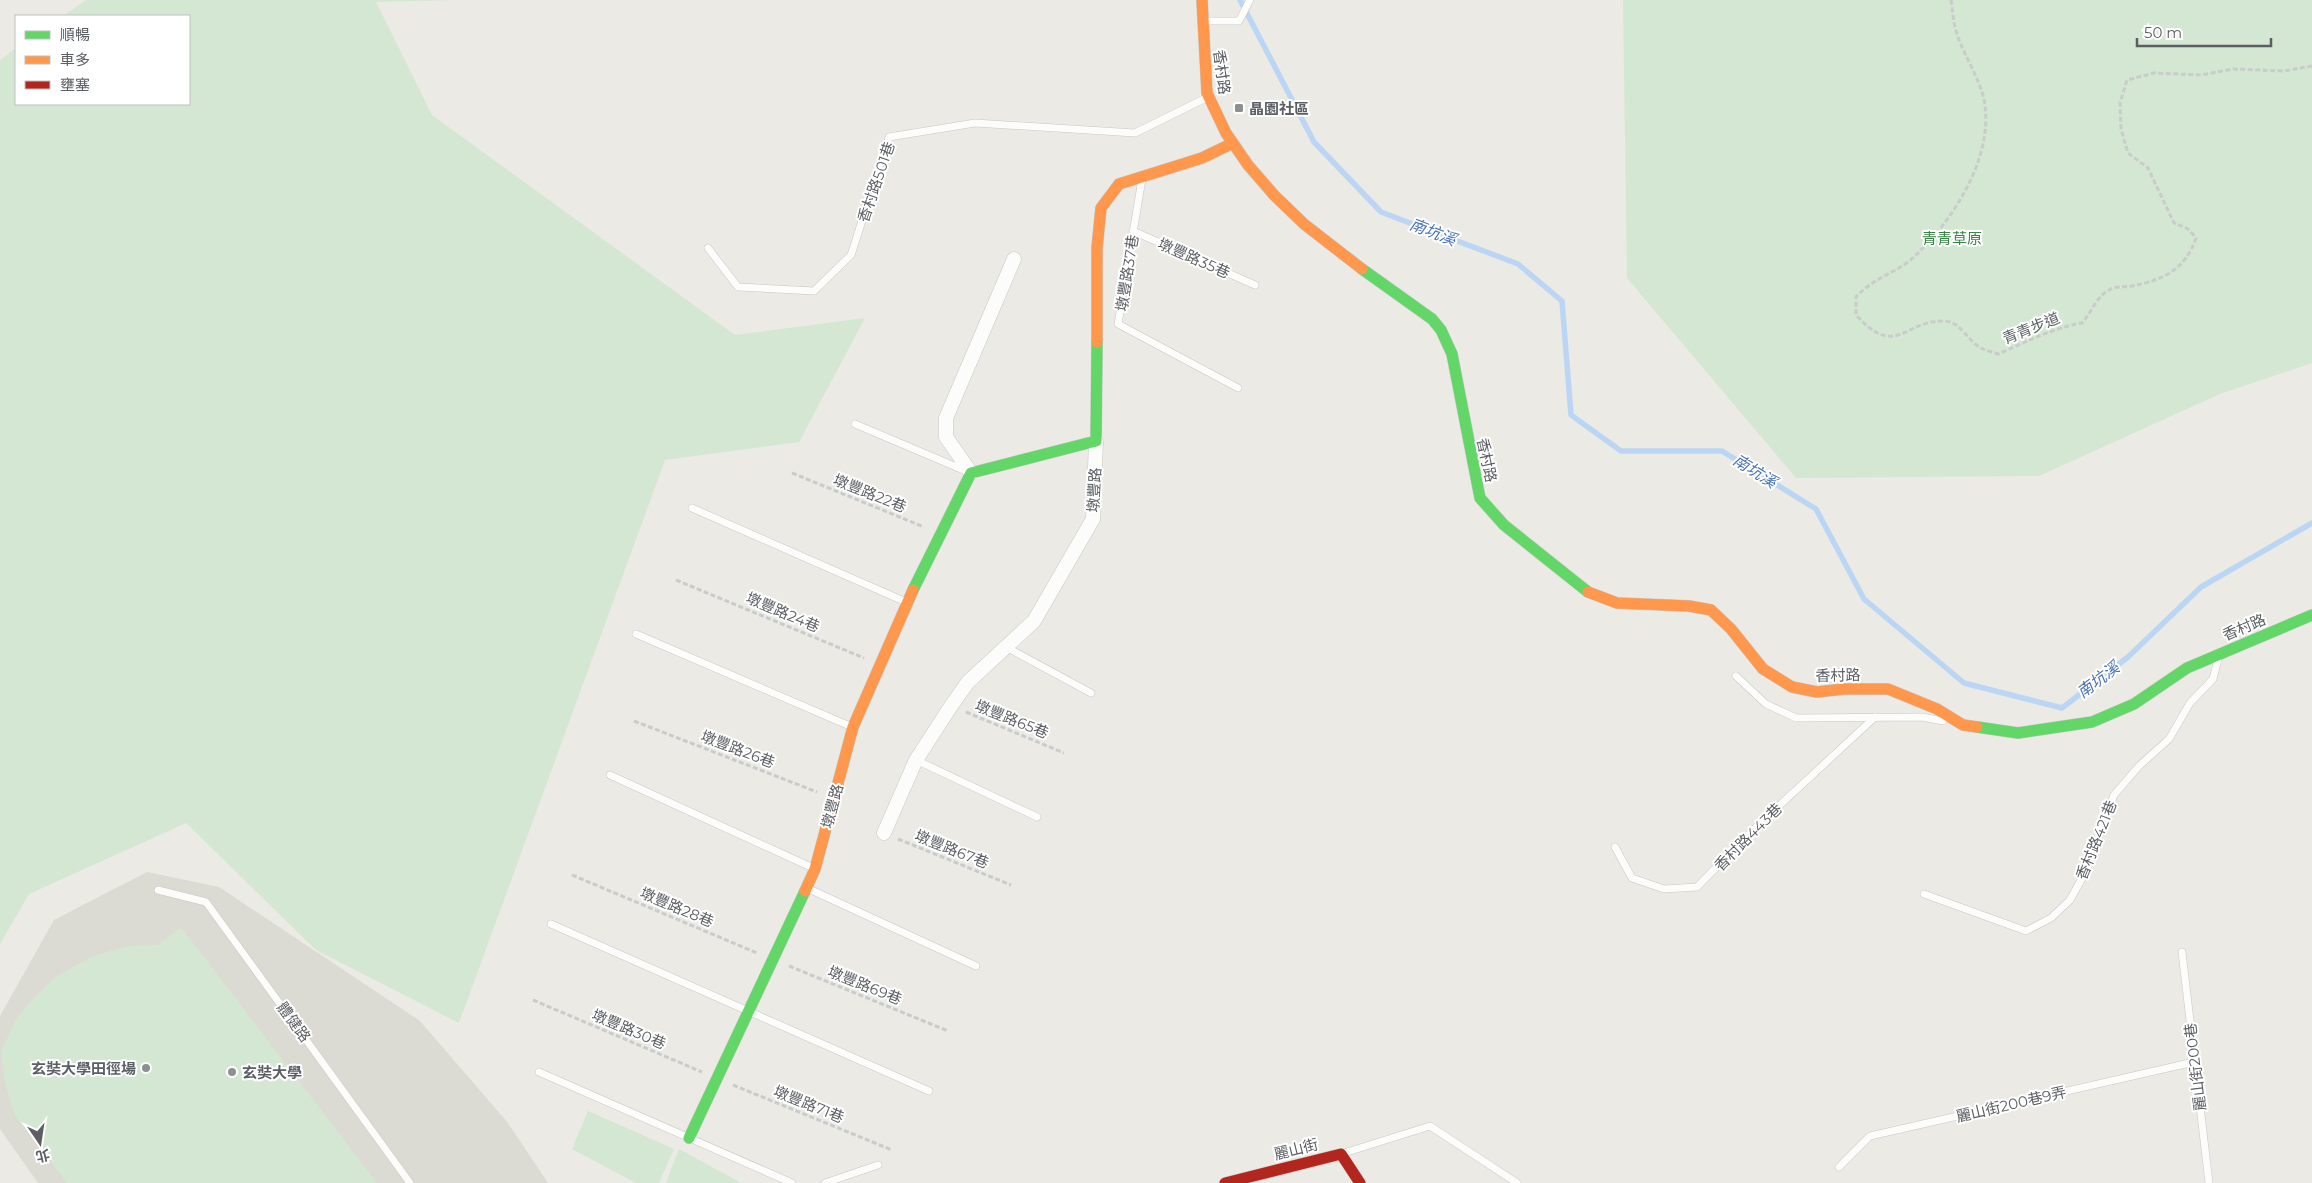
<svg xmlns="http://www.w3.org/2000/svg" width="2312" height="1183" viewBox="0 0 2312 1183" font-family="Montserrat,'Noto Sans TC',sans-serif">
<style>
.education{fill:#dbdad3}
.green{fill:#d4e7d3}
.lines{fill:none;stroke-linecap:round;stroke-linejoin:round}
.stream{stroke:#bbd6f4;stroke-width:5.5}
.lane-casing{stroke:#c7c7c6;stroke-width:8}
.street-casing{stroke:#c7c7c6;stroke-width:15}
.fast-casing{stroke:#c8c8c7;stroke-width:12}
.slow-casing{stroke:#c8c8c7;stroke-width:12}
.jam-casing{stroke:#c8c8c7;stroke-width:12}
.path{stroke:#c8ccca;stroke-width:3;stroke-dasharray:5 2.5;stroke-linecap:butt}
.lane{stroke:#fcfcfb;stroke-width:7}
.street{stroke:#fcfcfb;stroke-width:14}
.fast{stroke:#63d668;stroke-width:11}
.slow{stroke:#ff974d;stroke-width:11}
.jam{stroke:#b3261e;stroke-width:11}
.poi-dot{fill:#8d8f90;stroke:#fff;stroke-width:2}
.labels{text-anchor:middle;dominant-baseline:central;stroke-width:4;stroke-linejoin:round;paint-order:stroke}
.street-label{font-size:15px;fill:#5b5e63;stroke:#fff}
.poi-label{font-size:15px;font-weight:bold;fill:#5b5e63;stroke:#fff;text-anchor:start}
.park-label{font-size:15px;fill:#398443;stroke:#fff}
.water-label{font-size:16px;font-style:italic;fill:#4773b4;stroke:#fff}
</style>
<rect width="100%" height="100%" fill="#ebeae5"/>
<polygon class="education" points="147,872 219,887 420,1021 508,1123 548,1183 38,1183 0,1129 0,1016 54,920"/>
<g class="green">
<polygon points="86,0 452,0 376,2 432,115 735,335 865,318 799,442 665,460 459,1023 316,950 186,823 29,894 0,944 0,60 16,48 16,104 189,104 189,16 63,16"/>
<polygon points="1623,0 2312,0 2312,363 2220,394 2039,476 1796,478 1627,278"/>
<polygon points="181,927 377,1183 67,1183 15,1116 5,1083 1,1052 15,1021 35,996 57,976 93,956 128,946 158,945"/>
<polygon points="588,1111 674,1149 659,1183 636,1183 572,1149"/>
<polygon points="679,1149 741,1183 666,1183"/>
</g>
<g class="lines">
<polyline class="stream" points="1240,0 1314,142 1381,212 1518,264 1562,301 1571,415 1621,451 1722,451 1816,509 1864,599 1964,683 2062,708 2128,657 2201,587 2312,523"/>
<defs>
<g id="lane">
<polyline points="1205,21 1239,21 1250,0"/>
<polyline points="1142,179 1118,324 1238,388"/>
<polyline points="1133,231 1255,285"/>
<polyline points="708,248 738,287 814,291 851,255 889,137 975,123 1135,133 1208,97"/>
<polyline points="855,424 966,471"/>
<polyline points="692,508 906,602"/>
<polyline points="636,634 852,727"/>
<polyline points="1006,647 1091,693"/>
<polyline points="1736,676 1766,704 1796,718 1922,717 1943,721"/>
<polyline points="916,760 1037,817"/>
<polyline points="610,775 813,868"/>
<polyline points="1615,847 1632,878 1664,889 1697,887 1753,830 1875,717"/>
<polyline points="807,888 976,966"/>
<polyline points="158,890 206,902 410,1183"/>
<polyline points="1924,894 2026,931 2051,918 2070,900 2085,873 2114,795 2139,766 2169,739 2190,703 2213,679 2218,659"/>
<polyline points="551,924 929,1091"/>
<polyline points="2182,952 2209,1183"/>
<polyline points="539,1072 792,1183"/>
<polyline points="1344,1153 1430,1126 1517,1183"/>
<polyline points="1839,1167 1870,1136 2194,1062"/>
<polyline points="825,1183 878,1165"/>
</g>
<g id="street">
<polyline points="971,473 946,437 946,418 1014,259"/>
<polyline points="884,833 916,760 951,706 968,682 1034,621 1093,519 1096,441"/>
</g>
<g id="fast">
<polyline points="1362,269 1432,319 1441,330 1452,354 1480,498 1504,525 1588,592"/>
<polyline points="913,590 971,473 1096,441 1097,342"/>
<polyline points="1977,727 2018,733 2092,722 2134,704 2187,668 2312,615"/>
<polyline points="689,1138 805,891"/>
</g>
<g id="slow">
<polyline points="1202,0 1207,93 1226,133 1248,165 1274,195 1304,224 1362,269"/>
<polyline points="1097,342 1097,248 1101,208 1119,184 1202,158 1231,144"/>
<polyline points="1588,592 1617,603 1689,606 1711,610 1731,629 1763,669 1792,687 1817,692 1844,689 1888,689 1937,709 1963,725 1977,727"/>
<polyline points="805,891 815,869 853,727 913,590"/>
</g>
<polyline id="jam" points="1225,1183 1341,1154 1360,1183"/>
</defs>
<use href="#lane" class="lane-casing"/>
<use href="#street" class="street-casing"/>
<use href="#fast" class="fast-casing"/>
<use href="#slow" class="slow-casing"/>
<use href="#jam" class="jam-casing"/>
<g class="path">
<path d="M1951 0C1953 11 1953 23 1957 34 1964 56 1982 82 1985 105 1992 160 1953 220 1915 256 1899 272 1874 277 1856 297V315C1896 359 1903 321 1943 321 1962 321 1967 342 1983 349 1987 351 1993 352 1998 354 2026 342 2052 328 2082 323 2091 313 2097 296 2109 290 2114 286 2125 287 2132 286 2163 280 2185 270 2196 238L2188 229 2174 223 2148 168 2128 153 2121 129 2120 103 2127 80 2154 73 2201 75 2233 69 2284 71 2312 66"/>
<polyline points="792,473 924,527"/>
<polyline points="676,580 864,658"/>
<polyline points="966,712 1064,753"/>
<polyline points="634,721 817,792"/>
<polyline points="898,839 1011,885"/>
<polyline points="572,875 757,953"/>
<polyline points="789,966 948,1031"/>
<polyline points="533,1000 702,1072"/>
<polyline points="733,1085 892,1150"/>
</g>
<use href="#lane" class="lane"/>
<use href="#street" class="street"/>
<use href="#fast" class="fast"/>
<use href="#slow" class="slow"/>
<use href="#jam" class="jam"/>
</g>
<g class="poi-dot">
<rect x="1234" y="103" width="10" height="10" rx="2.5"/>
<circle cx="146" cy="1068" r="5"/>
<circle cx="232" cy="1072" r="5"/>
</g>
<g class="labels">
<g class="street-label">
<text transform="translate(1222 72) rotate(82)">香村路</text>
<text transform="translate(876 182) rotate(-71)">香村路501巷</text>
<text transform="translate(1194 258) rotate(24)">墩豐路35巷</text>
<text transform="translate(1127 273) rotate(-81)">墩豐路37巷</text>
<text transform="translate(2031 328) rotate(-22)">青青步道</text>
<text transform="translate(1487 460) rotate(78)">香村路</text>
<text transform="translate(1094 490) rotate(-87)">墩豐路</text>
<text transform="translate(870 493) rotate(22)">墩豐路22巷</text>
<text transform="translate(783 612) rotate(23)">墩豐路24巷</text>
<text transform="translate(2244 627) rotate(-23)">香村路</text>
<text transform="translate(1838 675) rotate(-1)">香村路</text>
<text transform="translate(1012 719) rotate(22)">墩豐路65巷</text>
<text transform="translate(738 749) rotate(21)">墩豐路26巷</text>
<text transform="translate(832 806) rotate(-75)">墩豐路</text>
<text transform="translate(1748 837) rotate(-45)">香村路443巷</text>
<text transform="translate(2096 840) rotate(-68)">香村路421巷</text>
<text transform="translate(952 849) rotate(22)">墩豐路67巷</text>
<text transform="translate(677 907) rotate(23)">墩豐路28巷</text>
<text transform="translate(865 985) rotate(22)">墩豐路69巷</text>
<text transform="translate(294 1022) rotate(54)">體健路</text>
<text transform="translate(629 1029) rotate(23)">墩豐路30巷</text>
<text transform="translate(2195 1067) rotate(-97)">麗山街200巷</text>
<text transform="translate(809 1104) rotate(22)">墩豐路71巷</text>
<text transform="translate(2011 1104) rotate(-13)">麗山街200巷9弄</text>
<text transform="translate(1296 1149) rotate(-14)">麗山街</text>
</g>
<g class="poi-label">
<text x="1249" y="108">晶園社區</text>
<text x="136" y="1068" text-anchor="end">玄奘大學田徑場</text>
<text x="242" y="1072">玄奘大學</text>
</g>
<g class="park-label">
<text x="1952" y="238">青青草原</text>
</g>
<g class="water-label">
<text transform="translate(1433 232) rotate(21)">南坑溪</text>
<text transform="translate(1755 471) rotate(32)">南坑溪</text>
<text transform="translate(2098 680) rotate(-37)">南坑溪</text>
</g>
</g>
<rect x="15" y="15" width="175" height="90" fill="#ffffff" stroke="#bdbfc1"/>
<rect x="25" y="31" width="25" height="8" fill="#63d668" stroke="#bdbfc1"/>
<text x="60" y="40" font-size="15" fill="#5b5e63">順暢</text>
<rect x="25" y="56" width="25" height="8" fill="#ff974d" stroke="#bdbfc1"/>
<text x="60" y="65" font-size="15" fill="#5b5e63">車多</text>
<rect x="25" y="81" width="25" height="8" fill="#b3261e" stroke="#bdbfc1"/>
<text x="60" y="90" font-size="15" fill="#5b5e63">壅塞</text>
<g transform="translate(40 1143) rotate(167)" stroke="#ffffff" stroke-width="4" paint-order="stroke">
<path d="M0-4L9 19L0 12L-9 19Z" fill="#5b5e63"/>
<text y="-8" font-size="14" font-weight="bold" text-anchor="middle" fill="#5b5e63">北</text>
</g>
<path d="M2137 38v8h134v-8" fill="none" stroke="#5b5e63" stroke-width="2.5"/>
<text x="2144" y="38" font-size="15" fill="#5b5e63" stroke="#ffffff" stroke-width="4" paint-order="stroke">50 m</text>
</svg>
